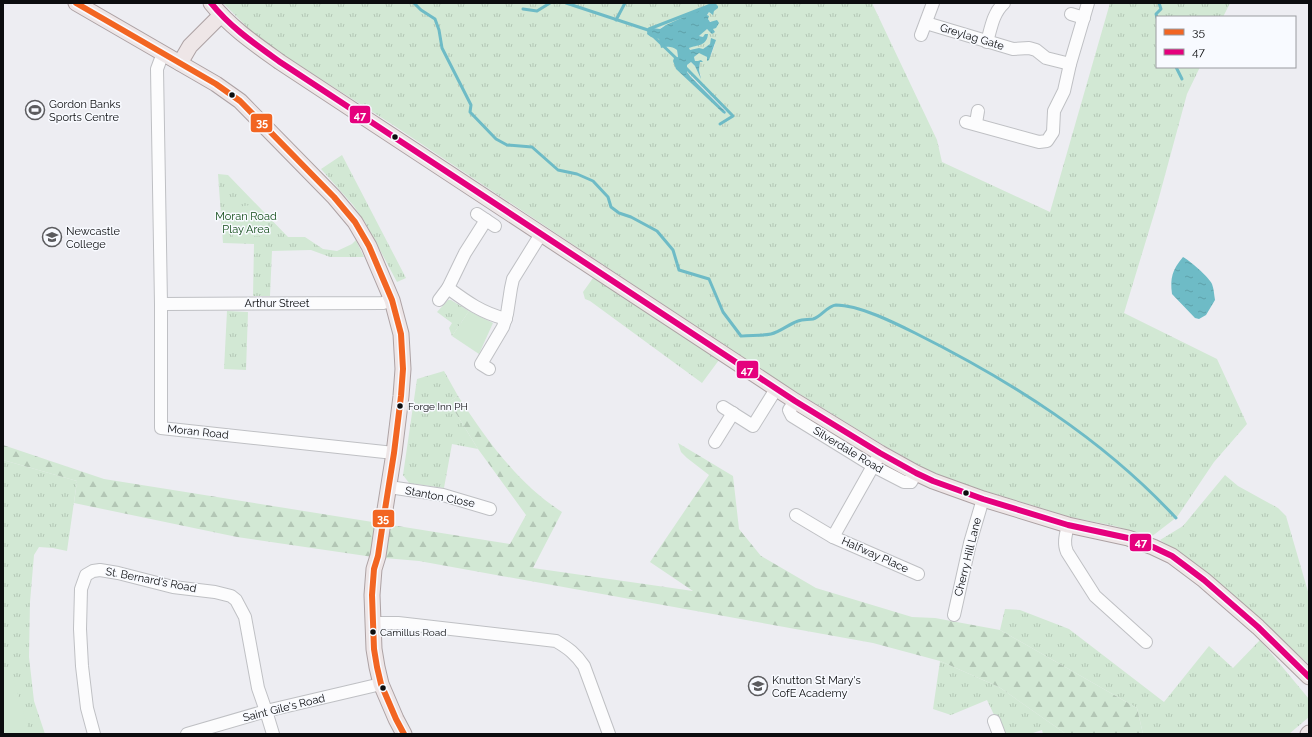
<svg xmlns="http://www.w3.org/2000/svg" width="1312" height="737" viewBox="0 0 1312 737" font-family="Raleway,sans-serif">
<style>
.grass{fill:url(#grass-tufts);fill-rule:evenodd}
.forest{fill:url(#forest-firs)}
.park{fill:#d2e8d4}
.water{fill:url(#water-ripples)}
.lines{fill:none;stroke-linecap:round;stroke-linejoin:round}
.stream{stroke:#6ebbc6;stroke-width:3}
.minor-casing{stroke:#bfc0c4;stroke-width:14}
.major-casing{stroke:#ada2a4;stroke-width:17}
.minor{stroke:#fcfcfd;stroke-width:12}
.major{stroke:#eee6e7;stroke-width:15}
.bus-1-casing{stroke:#f8faff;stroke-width:9}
.bus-2-casing{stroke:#f8faff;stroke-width:9}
.bus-1{stroke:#f26522;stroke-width:6}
.bus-2{stroke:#e5007d;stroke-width:6}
.bus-dot{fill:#0c0d0f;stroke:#f8faff;stroke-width:1.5}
.labels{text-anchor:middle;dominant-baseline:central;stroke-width:3;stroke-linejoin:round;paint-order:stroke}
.bus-label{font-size:10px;fill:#0c0d0f;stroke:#f8faff;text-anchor:start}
.street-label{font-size:11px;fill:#0c0d0f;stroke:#f8faff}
.poi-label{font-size:11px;fill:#0c0d0f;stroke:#f8faff;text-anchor:start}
.park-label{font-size:11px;fill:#0f4a15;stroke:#f8faff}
.line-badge{stroke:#f8faff;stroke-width:1.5}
.badge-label{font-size:11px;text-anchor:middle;font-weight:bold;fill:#fff}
</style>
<defs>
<pattern id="grass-tufts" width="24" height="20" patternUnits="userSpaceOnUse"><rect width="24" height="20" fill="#d2e8d4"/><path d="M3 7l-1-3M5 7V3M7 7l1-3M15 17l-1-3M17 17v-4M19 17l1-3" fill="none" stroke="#b3c6b5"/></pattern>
<pattern id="forest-firs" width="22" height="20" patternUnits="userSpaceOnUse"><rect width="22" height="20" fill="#d2e8d4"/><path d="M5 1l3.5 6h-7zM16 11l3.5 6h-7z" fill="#b3c6b5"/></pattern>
<pattern id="water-ripples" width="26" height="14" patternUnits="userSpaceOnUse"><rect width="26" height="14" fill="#6ebbc6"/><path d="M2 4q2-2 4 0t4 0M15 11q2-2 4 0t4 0" fill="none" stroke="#5ea0a9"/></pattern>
</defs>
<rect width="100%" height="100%" fill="#ededf2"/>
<g class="grass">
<path d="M223 3H872L937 140 942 162 1050 212 1110 3H1230L1223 17H1157V67H1200L1187 94 1158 201 1124 313 1217 359 1247 424 1214 462 1177 517 1151 537 1115 526 1070 517 940 477 885 446 780 382 393 125 285 56 252 32ZM715 10 709 12 707 15 709 21 712 22 714 28 713 30 715 32 706 29 699 36 703 37 689 48V50L703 49 710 44H715L711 55 707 57 699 52 694 57 695 61 702 62H700L699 70 701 77 695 66 691 62 687 65V72L726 111 725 114 723 113 674 58 678 57 677 50 674 47H665L660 42V40L653 28 660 29 662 27Z"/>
<polygon points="342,155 406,278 397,282 365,222 353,205 321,169"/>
<polygon points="218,174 228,175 288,237 305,237 323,249 337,251 352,244 356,240 364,257 330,257 311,250 272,251 270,296 253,296 254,244 223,243"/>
<polygon points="593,278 650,313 719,360 702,383 590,301 585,299 583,292"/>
<polygon points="448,300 451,300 469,311 452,336 449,328 452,323 437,312"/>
<polygon points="227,311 248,312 246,370 224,369"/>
<polygon points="444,371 458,396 449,402 478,449 452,444 444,488 409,483 403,475 417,379"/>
<polygon points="3,460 77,481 67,551 53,548 39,547 34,555 30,602 29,657 34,701 45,734 3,734"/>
<polygon points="1225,475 1238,486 1278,508 1286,516 1309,595 1309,664 1266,628 1199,566 1160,540 1183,526"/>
<polygon points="1005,609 1020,610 1069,629 1164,702 1209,646 1233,668 1260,640 1309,699 1309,717 1289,734 1143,734 1137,708 1000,630"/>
<polygon points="940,661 999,687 1066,734 1043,734 1042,730 1030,734 1003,734 987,700 951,715 933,709"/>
</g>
<path class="forest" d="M458 396C486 439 518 484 562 512L533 568 693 591 650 562 709 475 687 458 681 452 678 443 733 476 739 529 761 556 816 588 912 617 935 618 1000 630 1137 708 1143 734H1066L999 687 940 661 873 643 419 561 373 557 237 537 74 503 77 481 3 460V445L104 479 510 544 526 515 478 449 449 402Z"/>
<g class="park">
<polygon points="250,205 268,225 268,236 233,237 231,208"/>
<polygon points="469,311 493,323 479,354 452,336"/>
<polygon points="13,678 30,734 3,734 3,681"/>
</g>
<g class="water">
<path d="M714 3 718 6V8L714 11 713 15 709 12 707 15 709 16 708 19 710 22 717 20 719 23 716 28 713 29 715 32 712 34 707 29 699 36 703 37 705 34H708C707 46 697 45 689 48L690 50 699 48 703 49 710 44 711 38 716 40 709 60 707 61V57L699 53 694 57 695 61H698L701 60 703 62H700L699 70 701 79 695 66 691 62 687 65V72L690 76 726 112 725 114 723 113 676 69 673 61 674 58 678 57 677 50C672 46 667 46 661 48L659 39 651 37 647 34 648 30 653 28 660 29 666 25Z"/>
<path d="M1183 257C1189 260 1209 277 1212 284 1214 289 1214 295 1215 300L1206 315 1199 319 1195 318 1172 294C1170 278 1172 270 1183 257Z"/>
</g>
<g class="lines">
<g class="stream">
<path d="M414 3 421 10 435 19 439 30 442 48 471 105 470 112 496 139 507 145 532 147 558 170 577 174 593 181 608 197 611 207 619 213 631 217 657 231 673 250 679 270 709 279 723 312 741 336C751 335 761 336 771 334 780 332 789 324 798 321 803 319 808 320 813 319 821 317 827 306 836 305 859 305 895 323 915 333 1011 381 1103 439 1176 518"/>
<polyline points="566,3 648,30 649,32"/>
<polyline points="523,9 537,11 550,3"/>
<polyline points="1157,18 1156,14 1161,9 1159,3"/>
<polyline points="616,20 625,3"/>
<polyline points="649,29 716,3"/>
<polyline points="653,36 678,60"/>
<polyline points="1176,67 1182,79"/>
<polyline points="686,68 733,116 720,124"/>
</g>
<defs>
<g id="minor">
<polyline points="1071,14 1084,18"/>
<polyline points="926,23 1013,49 1029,48 1036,50 1046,58 1070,64"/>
<polyline points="921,35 933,3"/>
<path d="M987 42C991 28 993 13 1004 3"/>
<polyline points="163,53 157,69 161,304 161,428 394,453"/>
<polyline points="966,122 1039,142 1047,141 1053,132 1054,111 1064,91 1070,64 1088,3"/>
<polyline points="976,123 978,111"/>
<polyline points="477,214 495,226"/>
<path d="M448 288C467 302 482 313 506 319"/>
<polyline points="439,300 448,288 465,253 486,220"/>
<polyline points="161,304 383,303 392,300"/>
<polyline points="489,369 481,364 503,327 507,314 511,288 513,279 541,234"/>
<polyline points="795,401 789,410 792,416 873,466 904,482 911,482 916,473"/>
<polyline points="723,407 753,426 776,389"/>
<polyline points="715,442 733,413"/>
<polyline points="389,487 443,495 490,509"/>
<polyline points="796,515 833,537 918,574"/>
<path d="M1068 525C1066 534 1063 543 1067 552L1095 596 1146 642"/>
<polyline points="833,537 877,459"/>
<polyline points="954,615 970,543 983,499"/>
<path d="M372 623H398L556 641C568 648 576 654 584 666L609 734"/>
<polyline points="994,721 999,734"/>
<polyline points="94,734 87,708 82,666 80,629 81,589 86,575 93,571 100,570 118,573 173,587 215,592 231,596 236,600 245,617 258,688 266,711 273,734"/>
<polyline points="187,734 266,711 381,684"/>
</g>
<g id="major">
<polyline points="76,3 216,84 240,101 334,197 355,222 369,246 392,300 401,334 403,369 401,396 394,453 383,522 378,556 374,569 372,595 374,649 377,667 381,684 396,719 404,734"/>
<path d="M211 3C230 27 255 44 280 62L795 401 880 453 916 473 933 481 983 499 1068 525 1128 538 1153 547 1172 556 1204 580 1258 627 1309 677"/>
<polyline points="180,63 190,46 221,15"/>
<polyline points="1308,734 1309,733"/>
</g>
</defs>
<use href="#minor" class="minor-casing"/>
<use href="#major" class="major-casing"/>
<use href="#minor" class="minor"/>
<use href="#major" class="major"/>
<defs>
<polyline id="bus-1" points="76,3 216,84 240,101 334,197 355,222 369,246 392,300 401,334 403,369 401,396 394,453 383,522 378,556 374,569 372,595 374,649 377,667 381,684 396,719 404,734"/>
<path id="bus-2" d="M211 3C230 27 255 44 280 62L795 401 880 453 916 473 933 481 983 499 1068 525 1128 538 1153 547 1172 556 1204 580 1258 627 1309 677"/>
</defs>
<use href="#bus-1" class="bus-1-casing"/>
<use href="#bus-2" class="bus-2-casing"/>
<use href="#bus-1" class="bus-1"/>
<use href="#bus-2" class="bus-2"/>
</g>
<defs>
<symbol id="stadium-ring" viewBox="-11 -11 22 22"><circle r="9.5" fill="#f8faff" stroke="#5b5b5e" stroke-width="1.5"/><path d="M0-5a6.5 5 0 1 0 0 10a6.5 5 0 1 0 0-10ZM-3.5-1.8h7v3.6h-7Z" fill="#5b5b5e"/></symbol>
<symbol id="university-ring" viewBox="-11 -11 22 22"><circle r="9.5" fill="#f8faff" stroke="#5b5b5e" stroke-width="1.5"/><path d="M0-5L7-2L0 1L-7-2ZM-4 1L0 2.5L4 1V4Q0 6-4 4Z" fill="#5b5b5e"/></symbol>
<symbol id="school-ring" viewBox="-11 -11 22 22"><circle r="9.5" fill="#f8faff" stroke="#5b5b5e" stroke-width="1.5"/><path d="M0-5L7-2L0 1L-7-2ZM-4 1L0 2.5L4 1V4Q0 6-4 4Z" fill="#5b5b5e"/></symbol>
</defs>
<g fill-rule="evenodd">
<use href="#stadium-ring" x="24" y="99" width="22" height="22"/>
<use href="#university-ring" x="41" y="226" width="22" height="22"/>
<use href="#school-ring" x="747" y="675" width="22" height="22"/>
</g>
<g class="bus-dot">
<circle cx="232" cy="95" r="3.5"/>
<circle cx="395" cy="137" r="3.5"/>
<circle cx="400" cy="406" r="3.5"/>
<circle cx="966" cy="493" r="3.5"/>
<circle cx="373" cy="632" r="3.5"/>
<circle cx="383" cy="688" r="3.5"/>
</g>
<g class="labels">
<g class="bus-label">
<text x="408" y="406">Forge Inn PH</text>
<text x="380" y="632">Camillus Road</text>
</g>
<g class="street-label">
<text transform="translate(972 37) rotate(17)">Greylag Gate</text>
<text x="277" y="303">Arthur Street</text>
<text transform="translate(198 432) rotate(6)">Moran Road</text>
<text transform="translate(848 450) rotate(31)">Silverdale Road</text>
<text transform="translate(440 497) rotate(11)">Stanton Close</text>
<text transform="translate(875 555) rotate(24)">Halfway Place</text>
<text transform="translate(968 557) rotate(-76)">Cherry Hill Lane</text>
<text transform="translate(151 580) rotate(11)">St. Bernard's Road</text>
<text transform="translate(284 708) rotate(-14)">Saint Gile's Road</text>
</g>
<g class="poi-label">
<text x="49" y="104">Gordon Banks<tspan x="49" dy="13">Sports Centre</tspan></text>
<text x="66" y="231">Newcastle<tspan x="66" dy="13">College</tspan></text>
<text x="772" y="680">Knutton St Mary's<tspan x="772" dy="13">CofE Academy</tspan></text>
</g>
<g class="park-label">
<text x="246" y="216">Moran Road<tspan x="246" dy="13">Play Area</tspan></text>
</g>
</g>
<g class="line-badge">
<rect x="349" y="105" width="22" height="19" rx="4" fill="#e5007d"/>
<rect x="250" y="113" width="23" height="20" rx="4" fill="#f26522"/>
<rect x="736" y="360" width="23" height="19" rx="4" fill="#e5007d"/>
<rect x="372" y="509" width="23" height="19" rx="4" fill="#f26522"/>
<rect x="1129" y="533" width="23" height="19" rx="4" fill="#e5007d"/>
</g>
<g class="badge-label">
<text x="360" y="119">47</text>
<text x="262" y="127">35</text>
<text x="747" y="374">47</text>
<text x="383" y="523">35</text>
<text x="1141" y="546">47</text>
</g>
<rect width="1312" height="737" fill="none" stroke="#0c0d0f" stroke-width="8"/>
<rect x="1156" y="16" width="140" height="52" fill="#f8faff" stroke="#9a9b9f"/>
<rect x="1164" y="29" width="20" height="6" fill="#f26522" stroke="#9a9b9f"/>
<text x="1192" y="36" font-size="12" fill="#0c0d0f">35</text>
<rect x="1164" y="49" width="20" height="6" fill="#e5007d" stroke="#9a9b9f"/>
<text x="1192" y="56" font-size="12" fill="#0c0d0f">47</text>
</svg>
